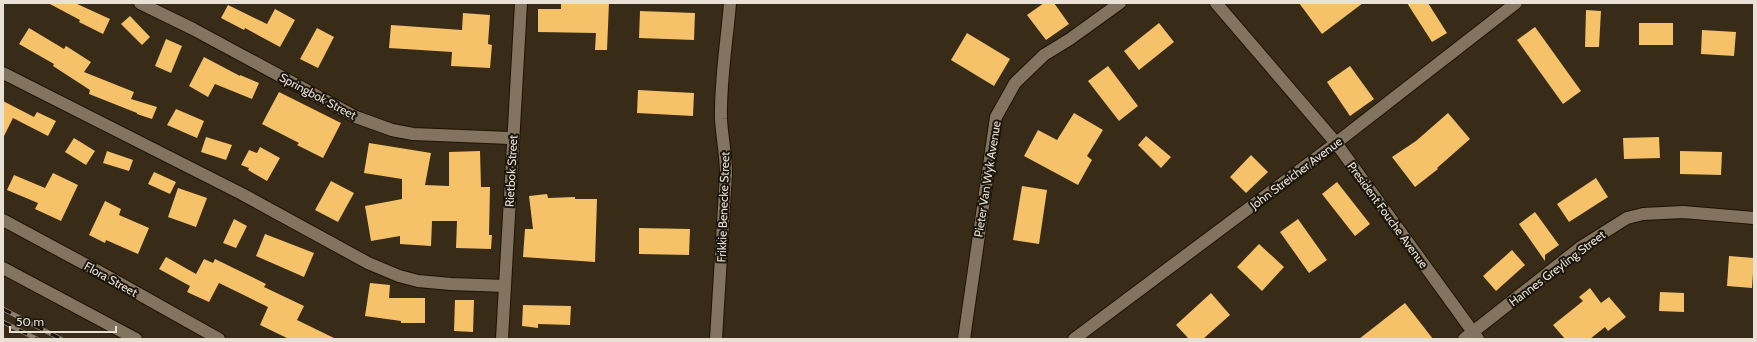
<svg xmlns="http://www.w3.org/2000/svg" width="1757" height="342" viewBox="0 0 1757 342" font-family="Cabin,sans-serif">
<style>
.building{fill:#f5c169}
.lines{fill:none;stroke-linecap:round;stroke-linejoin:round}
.street-casing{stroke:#1f1402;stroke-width:14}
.street{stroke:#82745e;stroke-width:12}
.rail-casing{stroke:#8b8070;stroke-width:4.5}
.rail{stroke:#1b150d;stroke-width:3;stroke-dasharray:9;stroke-linecap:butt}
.labels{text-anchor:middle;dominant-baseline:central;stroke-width:4;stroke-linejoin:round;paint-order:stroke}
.street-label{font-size:12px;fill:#e9e1d5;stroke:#1b150d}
</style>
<rect width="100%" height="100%" fill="#382c18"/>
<g class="building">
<polygon points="48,3 75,3 110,19 103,34 79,22 80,20"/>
<polygon points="561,3 609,3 607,50 595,50 596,33 538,32 538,9 561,9"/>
<polygon points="1044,3 1054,3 1069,24 1046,40 1027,15"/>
<polygon points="1299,3 1363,3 1322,34"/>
<polygon points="1407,3 1428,3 1447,33 1432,42"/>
<polygon points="228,5 267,24 275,9 295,20 280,47 245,28 244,30 221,18"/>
<polygon points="1586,10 1601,11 1599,47 1585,47"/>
<polygon points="640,11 695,13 694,40 639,38"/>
<polygon points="463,13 490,15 488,44 492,45 490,68 451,66 452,52 389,48 391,25 462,30"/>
<polygon points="130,16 150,37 142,45 121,24"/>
<polygon points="1159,23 1174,42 1139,70 1124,51"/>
<rect x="1639" y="23" width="34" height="22"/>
<polygon points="1535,27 1581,91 1563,104 1517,40"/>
<polygon points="29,28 64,49 66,46 91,62 84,72 134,92 131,99 157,107 152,119 137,114 137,113 89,94 90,90 53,66 54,64 19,44"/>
<polygon points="317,28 334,37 318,68 300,59"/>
<polygon points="1702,30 1736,32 1734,56 1701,54"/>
<polygon points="967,33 1010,59 994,86 951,60"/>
<polygon points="166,39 182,46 171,73 155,66"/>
<polygon points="204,57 240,76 240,75 259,83 252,99 215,84 208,97 189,86"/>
<polygon points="1108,66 1138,106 1119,121 1088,81"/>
<polygon points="1350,66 1374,99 1350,116 1327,82"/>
<polygon points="638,90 694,93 693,116 637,113"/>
<polygon points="279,92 341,123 323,158 297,145 299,143 262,124"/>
<polygon points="3,101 34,117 37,112 56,121 48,136 13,118 3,138"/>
<polygon points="176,109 204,121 197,138 167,125"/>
<polygon points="1074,113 1103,130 1087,156 1092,160 1078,185 1024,156 1038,130 1057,140"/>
<polygon points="1448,113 1470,139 1437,168 1438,169 1415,187 1392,157 1416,141"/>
<polygon points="1146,136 1171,157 1161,168 1138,145"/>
<polygon points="206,137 232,145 226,160 201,152"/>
<polygon points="1659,137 1660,158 1624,159 1623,138"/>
<polygon points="74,138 95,151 86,165 65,152"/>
<polygon points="369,143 431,153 425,185 449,186 449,152 480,151 481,187 490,187 489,235 492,235 491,249 456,248 457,221 432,221 431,246 400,244 400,236 371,241 365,206 402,199 402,179 364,173"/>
<polygon points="260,147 280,158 267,181 248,170 249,168 241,165 249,150 257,153"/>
<polygon points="107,151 133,160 129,171 103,163"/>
<polygon points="1680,151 1722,152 1721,175 1680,174"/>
<polygon points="1251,155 1268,172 1246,193 1230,177"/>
<polygon points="154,172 176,182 170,194 148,184"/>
<polygon points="53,173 78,185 61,221 35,209 38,203 7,190 14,175 45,188"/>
<polygon points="1596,178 1608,197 1569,222 1557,204"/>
<polygon points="331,181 354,193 338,222 315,210"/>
<polygon points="1337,182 1370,224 1355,236 1322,194"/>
<polygon points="1022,186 1047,190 1039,244 1013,240"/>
<polygon points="178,188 207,198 196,227 168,217"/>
<polygon points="547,194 548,198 575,197 575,199 597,199 595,262 523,257 525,229 533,229 529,196"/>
<polygon points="105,201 121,209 119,215 149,228 138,254 106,240 105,243 89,235"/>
<polygon points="1535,212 1559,245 1545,255 1545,261 1519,224"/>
<polygon points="234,219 247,226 236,248 223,243"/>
<polygon points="1298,219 1327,260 1309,273 1280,232"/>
<polygon points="639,228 690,229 689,255 639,254"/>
<polygon points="265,234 314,253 304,277 256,256"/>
<polygon points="1259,244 1284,267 1262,291 1237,267"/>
<polygon points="1512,250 1525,265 1496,291 1483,276"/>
<polygon points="1729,256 1754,258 1752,288 1727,286"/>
<polygon points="166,257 196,274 204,259 213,263 215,259 266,284 264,287 304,306 297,320 336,339 289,339 260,325 268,307 219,283 209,302 187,292 190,286 159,269"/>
<polygon points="370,283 390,285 389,298 425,298 425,323 401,323 401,321 365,316"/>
<polygon points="1590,288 1601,303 1609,297 1626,317 1608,331 1605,327 1590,339 1565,339 1553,325 1583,301 1579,297"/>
<polygon points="1660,292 1684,293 1684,312 1659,311"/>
<polygon points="1211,293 1230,315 1203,339 1189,339 1176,325"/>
<polygon points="455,300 474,300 473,332 454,331"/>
<polygon points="1405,303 1433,339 1359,339"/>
<polygon points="523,305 571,306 570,325 538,324 538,328 522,326"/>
</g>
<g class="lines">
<defs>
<g id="street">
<polyline points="140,3 193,29 356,117 392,130 413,134 512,138"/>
<polyline points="1216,3 1336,143 1478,339"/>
<polyline points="3,73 242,194 368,263 399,276 418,281 451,284 505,286"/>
<polyline points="3,220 105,275 219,339"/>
<polyline points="3,268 136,339"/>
<polyline points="502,339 521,3"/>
<path d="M716 339 726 173C726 155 722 137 721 119 720 80 727 41 730 3"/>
<polyline points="964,339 996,117 1015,83 1044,55 1070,39 1120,3"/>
<polyline points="1074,339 1336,143 1516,3"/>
<polyline points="1464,339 1581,247 1627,218 1643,214 1683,212 1754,218"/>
</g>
</defs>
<use href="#street" class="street-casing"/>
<use href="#street" class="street"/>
<defs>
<g id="rail">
<polyline points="3,309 61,339"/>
<polyline points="3,322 37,339"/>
</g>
</defs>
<use href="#rail" class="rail-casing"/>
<use href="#rail" class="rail"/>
</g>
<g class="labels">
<g class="street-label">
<text transform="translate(318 96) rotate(28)">Springbok Street</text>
<text transform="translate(511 171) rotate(-87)">Rietbok Street</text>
<text transform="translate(1296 173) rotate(-37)">John Streicher Avenue</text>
<text transform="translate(987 179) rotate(-81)">Pieter Van Wyk Avenue</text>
<text transform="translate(723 207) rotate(-88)">Frikkie Benecke Street</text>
<text transform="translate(1388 215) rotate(54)">President Fouche Avenue</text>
<text transform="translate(1557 268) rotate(-37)">Hannes Greyling Street</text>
<text transform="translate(111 279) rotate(29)">Flora Street</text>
</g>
</g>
<rect width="1757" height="342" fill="none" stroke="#e9e1d5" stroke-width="8"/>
<path d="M10 326v6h106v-6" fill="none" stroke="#e9e1d5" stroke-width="2"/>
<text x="16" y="326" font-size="12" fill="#e9e1d5" stroke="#1b150d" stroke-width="3" paint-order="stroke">50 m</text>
</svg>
